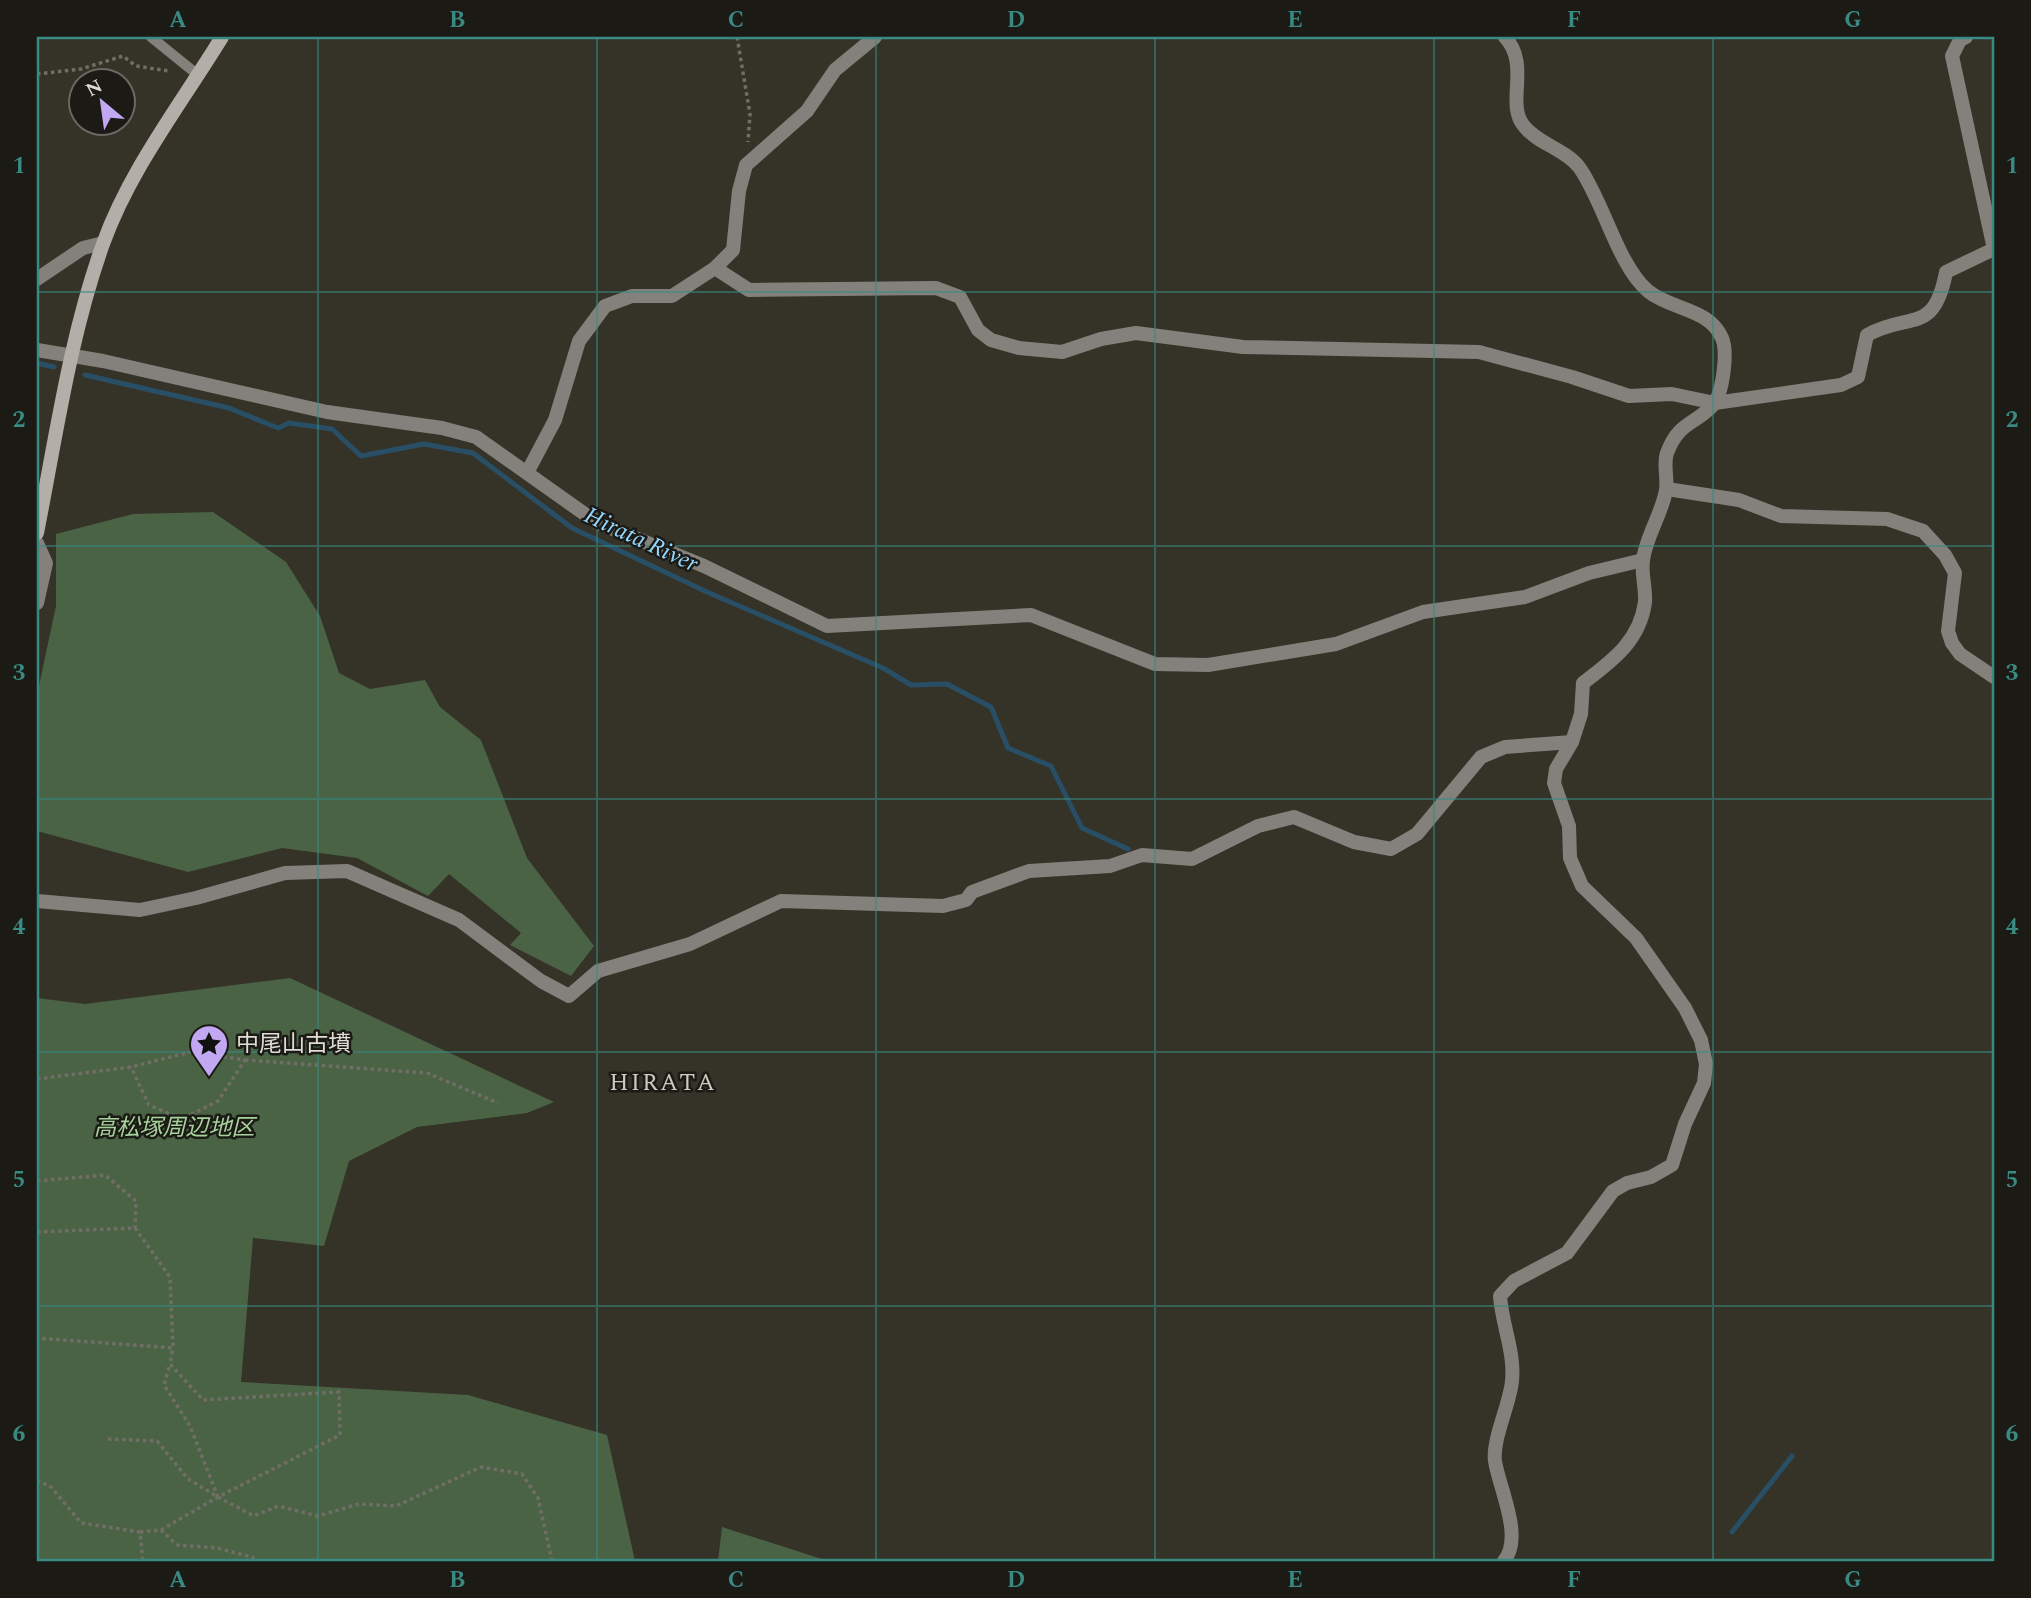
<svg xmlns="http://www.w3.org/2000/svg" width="2031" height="1598" viewBox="0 0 2031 1598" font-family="Spectral,'Noto Sans JP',serif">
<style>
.green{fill:#4a6345}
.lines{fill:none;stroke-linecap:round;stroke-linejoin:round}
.stream{stroke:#284f65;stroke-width:5}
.path{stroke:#706e65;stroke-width:3.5;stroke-dasharray:3.5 3.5;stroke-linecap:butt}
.lane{stroke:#84817c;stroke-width:10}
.street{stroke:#84817c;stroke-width:14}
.secondary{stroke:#b3aea7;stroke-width:14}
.grid{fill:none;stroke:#388a83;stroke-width:2;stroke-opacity:0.55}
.labels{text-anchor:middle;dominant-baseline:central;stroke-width:5;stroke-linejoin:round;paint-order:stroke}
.poi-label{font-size:23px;fill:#dddcd5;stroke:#1b1a15;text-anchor:start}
.park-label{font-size:23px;font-style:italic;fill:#a6d29c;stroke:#1b1a15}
.water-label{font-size:24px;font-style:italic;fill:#93d6fe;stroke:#1b1a15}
.neighbourhood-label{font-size:24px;letter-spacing:2px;fill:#cdc9bc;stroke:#1b1a15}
.neatline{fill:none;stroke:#388a83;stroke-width:2.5}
.grid-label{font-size:23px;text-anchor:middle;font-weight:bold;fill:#388a83}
</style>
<rect width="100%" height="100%" fill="#353228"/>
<g class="green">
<polygon points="213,512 286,562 320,616 339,673 370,689 425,680 440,707 481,740 527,858 594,946 571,976 510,945 521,933 449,874 428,896 357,858 282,848 188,872 37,831 37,695 56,606 56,534 133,514"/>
<polygon points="290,978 554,1102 527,1113 417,1127 349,1161 324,1246 253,1238 241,1382 468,1395 607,1435 635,1561 37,1561 37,998 85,1004"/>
<polygon points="722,1527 828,1561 718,1561"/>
</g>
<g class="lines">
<g class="stream">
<polyline points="37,363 54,367"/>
<polyline points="85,375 229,408 278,428 289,423 332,429 361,456 424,444 473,453 572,528 707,592 883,668 911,685 947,684 991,707 1008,748 1051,766 1082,828 1128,849"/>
<polyline points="1732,1532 1792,1456"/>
</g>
<g class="path">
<polyline points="737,37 750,114 748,142"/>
<polyline points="37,74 81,69 123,56 136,66 169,71"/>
<polyline points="245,1060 427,1073 498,1103"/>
<polyline points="37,1079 131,1067 190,1052 245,1060 218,1101 182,1119 149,1105 131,1067"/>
<polyline points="37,1181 105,1175 136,1201 135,1228"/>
<polyline points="37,1232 135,1228 170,1277 173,1348 37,1338"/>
<polyline points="108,1439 157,1441 188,1479 218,1497 190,1426 164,1385 170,1364"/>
<polyline points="37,1480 51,1487 81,1523 140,1532 143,1561"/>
<polyline points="218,1497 254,1516 278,1506 318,1516 359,1504 396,1506 481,1467 522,1474 538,1498 552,1561"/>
<polyline points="161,1530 177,1545 217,1548 252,1557 255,1561"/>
<polyline points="140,1532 161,1530 218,1497 340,1435 339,1392 203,1400 170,1364 173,1348"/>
</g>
<polyline class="lane" points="151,37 198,75"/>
<g class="street">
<path d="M715 268 749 290 936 288 960 297 978 330 991 340 1019 348 1062 352 1101 339 1136 333 1243 347 1479 352 1572 377 1629 396 1672 394 1715 403 1841 385 1858 377 1867 335C1910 311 1934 336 1946 272L1994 249 1952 56 1960 40 1966 37"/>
<polyline points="37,279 83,248 103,243"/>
<polyline points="37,350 103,361 327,412 442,428 476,437 596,522 704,566 827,626 1031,615 1155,664 1208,665 1336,644 1423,612 1525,597 1589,573 1643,560"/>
<polyline points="528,471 555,420 579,341 605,306 632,296 672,296 715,268 733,250 739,191 746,165 807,111 835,70 875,37"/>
<polyline points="1667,489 1739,500 1781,516 1887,519 1923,531 1945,555 1955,573 1948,631 1952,643 1960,654 1994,677"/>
<polyline points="37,543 46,563 37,603"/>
<polyline points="37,901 140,910 196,898 285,873 347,871 459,920 541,981 569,996 598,971 690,944 781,901 943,906 966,900 972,892 1029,871 1110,866 1142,855 1192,859 1258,826 1294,817 1354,842 1391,849 1417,834 1481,757 1505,747 1572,742"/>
<path d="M1504 1561C1524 1537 1499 1488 1495 1461 1492 1440 1510 1404 1512 1381 1515 1352 1502 1325 1500 1296L1514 1281 1567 1253 1613 1191 1627 1183 1651 1177 1672 1165 1685 1124 1704 1083 1706 1064 1701 1040 1685 1008 1636 938 1582 886 1570 858 1569 826 1554 783 1556 769 1572 742 1581 714 1583 683C1612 661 1640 641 1645 602 1646 588 1641 574 1643 560 1646 536 1662 514 1666 490 1668 478 1663 464 1667 453 1679 421 1695 425 1713 405 1723 393 1728 352 1722 338 1709 308 1671 310 1648 291 1618 266 1603 200 1579 167 1565 149 1538 144 1524 126 1505 104 1531 65 1505 37"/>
</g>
<path class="secondary" d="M37 533C56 437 70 336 103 244 130 169 181 104 222 37"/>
</g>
<path class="grid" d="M318 37V1561M597 37V1561M876 37V1561M1155 37V1561M1434 37V1561M1713 37V1561M37 292H1994M37 546H1994M37 799H1994M37 1052H1994M37 1306H1994"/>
<defs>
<symbol id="sight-pin" viewBox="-11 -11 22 30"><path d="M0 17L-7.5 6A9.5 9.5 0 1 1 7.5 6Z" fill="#c2a8f3" stroke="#1b1a15"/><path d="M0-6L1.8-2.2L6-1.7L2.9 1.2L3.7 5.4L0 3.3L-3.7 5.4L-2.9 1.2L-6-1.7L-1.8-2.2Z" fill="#111"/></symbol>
</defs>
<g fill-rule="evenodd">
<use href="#sight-pin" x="187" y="1022" width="44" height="60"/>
</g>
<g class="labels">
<g class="poi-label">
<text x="236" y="1044">中尾山古墳</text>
</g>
<g class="park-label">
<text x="174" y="1128">高松塚周辺地区</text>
</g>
<g class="water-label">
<text transform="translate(641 540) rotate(25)">Hirata River</text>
</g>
<g class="neighbourhood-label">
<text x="663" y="1083">HIRATA</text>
</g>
</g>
<rect width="2031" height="1598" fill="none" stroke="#1b1a15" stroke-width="77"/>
<g transform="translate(102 102) rotate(331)"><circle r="33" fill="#1b1a15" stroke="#696862" stroke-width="2"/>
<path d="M0-5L12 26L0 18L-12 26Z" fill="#c2a8f3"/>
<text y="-10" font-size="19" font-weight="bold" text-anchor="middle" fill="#dddcd5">N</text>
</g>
<rect x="38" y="38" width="1955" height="1522" class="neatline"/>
<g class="grid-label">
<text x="178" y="27">A</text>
<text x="457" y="27">B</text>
<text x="736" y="27">C</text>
<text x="1016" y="27">D</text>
<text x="1295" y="27">E</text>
<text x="1574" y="27">F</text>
<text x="1853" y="27">G</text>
<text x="19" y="173">1</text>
<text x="2012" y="173">1</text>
<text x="19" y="427">2</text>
<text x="2012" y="427">2</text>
<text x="19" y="680">3</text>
<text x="2012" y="680">3</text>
<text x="19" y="934">4</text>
<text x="2012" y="934">4</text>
<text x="19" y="1187">5</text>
<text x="2012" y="1187">5</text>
<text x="19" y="1441">6</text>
<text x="2012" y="1441">6</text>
<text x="178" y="1587">A</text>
<text x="457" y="1587">B</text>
<text x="736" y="1587">C</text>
<text x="1016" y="1587">D</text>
<text x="1295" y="1587">E</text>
<text x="1574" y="1587">F</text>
<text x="1853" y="1587">G</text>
</g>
</svg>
